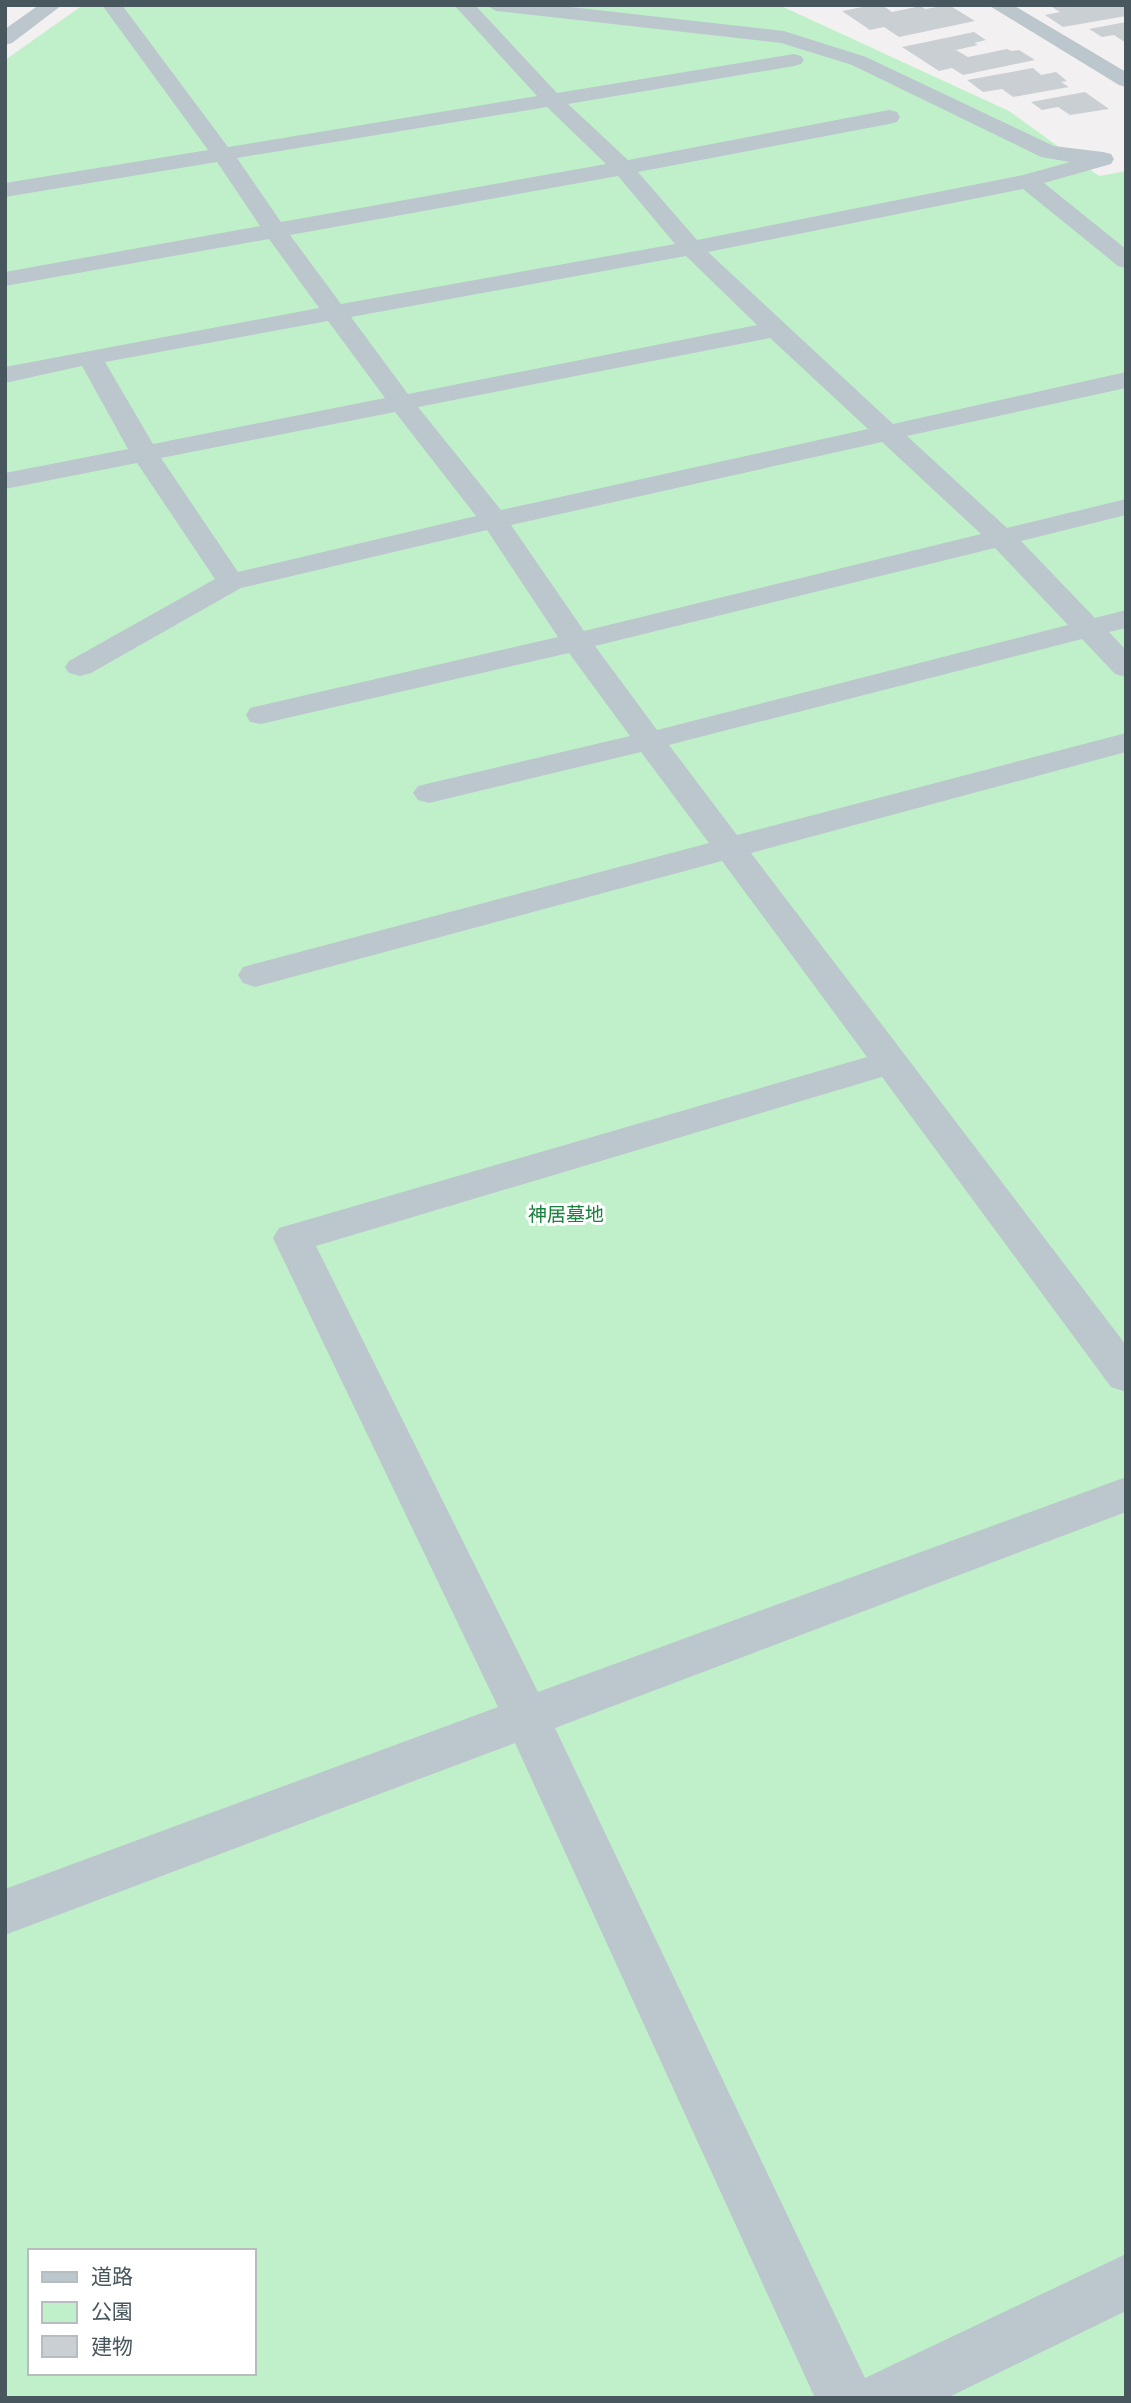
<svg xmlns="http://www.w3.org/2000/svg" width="1131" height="2403" viewBox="0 0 1131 2403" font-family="Barlow,'Noto Sans JP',sans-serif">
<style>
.green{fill:#c0f0ca;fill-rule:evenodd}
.building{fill:#cacfd3}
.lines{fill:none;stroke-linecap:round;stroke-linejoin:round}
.minor{fill:#bcc7cd;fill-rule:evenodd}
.labels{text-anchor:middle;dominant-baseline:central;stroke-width:6;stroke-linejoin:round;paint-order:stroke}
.park-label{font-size:19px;fill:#18813b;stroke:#fff}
</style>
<rect width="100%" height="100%" fill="#f3f0f1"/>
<path class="green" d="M83 5H779L1009 111 1099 176 1126 171V2398H5V60ZM30 2251H254V2373H30Z"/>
<g class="building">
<polygon points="873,5 882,5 892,12 921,6 925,9 949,5 975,21 899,37 884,27 870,30 842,11"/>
<polygon points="1063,5 1126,5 1126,16 1063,27 1045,15 1060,12 1052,7"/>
<polygon points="1126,22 1126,43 1114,35 1102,37 1089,29"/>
<polygon points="974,32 986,40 974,43 978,45 956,50 968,57 1007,49 1011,51 1019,50 1035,60 963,75 952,68 939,71 902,47"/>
<polygon points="1033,68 1041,75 1056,72 1067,81 1061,82 1069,87 1013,97 1002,89 983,92 967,80"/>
<polygon points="1085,92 1109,109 1070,115 1058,107 1042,110 1031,102"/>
</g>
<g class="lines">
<g class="minor">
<polygon points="39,5 62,5 12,43 5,45 5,29"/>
<path d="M102 5H122L228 147 537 96 454 5H475L557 93 794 54 801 56 804 60 801 64 794 66 568 104 628 160 889 110 897 112 900 117 897 122 889 124 638 172 697 240 1023 175 1070 162 1041 157 852 65 781 43 496 11 486 5H553L784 31 866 57 1054 146 1103 152 1111 154 1114 159 1111 164 1044 183 1126 249V268L1118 266 1023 189 708 252 893 424 1126 372V388L907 436 1007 528 1126 499V515L1021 541 1095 618 1126 610V628L1109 632 1126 650V677L1115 674 1082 639 669 745 737 835 1126 733V752L751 853 1126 1345V1392L1111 1387 882 1077 316 1246 538 1692 1126 1477V1512L555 1728 865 2378 1126 2254V2311L947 2398H815L515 1743 5 1935V1889L498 1707 273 1238 279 1228 867 1057 722 861 255 987 243 983 238 975 243 967 709 843 641 752 429 803 418 800 413 793 418 786 630 736 569 653 261 724 250 722 246 715 250 708 558 637 487 530 241 588 91 673 80 676 69 673 65 667 69 661 215 579 137 463 5 489V473L128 449 82 366 5 383V367L319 308 269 239 5 286V272L260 226 217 162 5 197V183L208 150ZM547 107 606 164 281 222 237 158ZM618 176 675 244 341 304 290 235ZM686 256 757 325 408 394 351 317ZM328 321 385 398 153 444 105 362ZM770 338 868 429 501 510 418 407ZM395 412 476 516 238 572 161 458ZM882 442 981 534 584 631 511 525ZM995 548 1068 625 657 730 595 646Z"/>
<polygon points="988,5 1013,5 1126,72 1126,87 1119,85"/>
</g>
</g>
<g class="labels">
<g class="park-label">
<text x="566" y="1213">神居墓地</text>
</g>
</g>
<rect width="1131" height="2403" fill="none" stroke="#48575e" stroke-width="14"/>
<rect x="28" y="2249" width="228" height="126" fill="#ffffff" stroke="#b6bcbf" stroke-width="2"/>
<rect x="42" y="2272" width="35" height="10" fill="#bcc7cd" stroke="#b6bcbf" stroke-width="2"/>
<text x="91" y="2284" font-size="21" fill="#48575e">道路</text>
<rect x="42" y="2302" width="35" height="21" fill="#c0f0ca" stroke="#b6bcbf" stroke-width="2"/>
<text x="91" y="2319" font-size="21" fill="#48575e">公園</text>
<rect x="42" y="2336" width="35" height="21" fill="#cacfd3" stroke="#b6bcbf" stroke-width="2"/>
<text x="91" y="2354" font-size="21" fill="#48575e">建物</text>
</svg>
